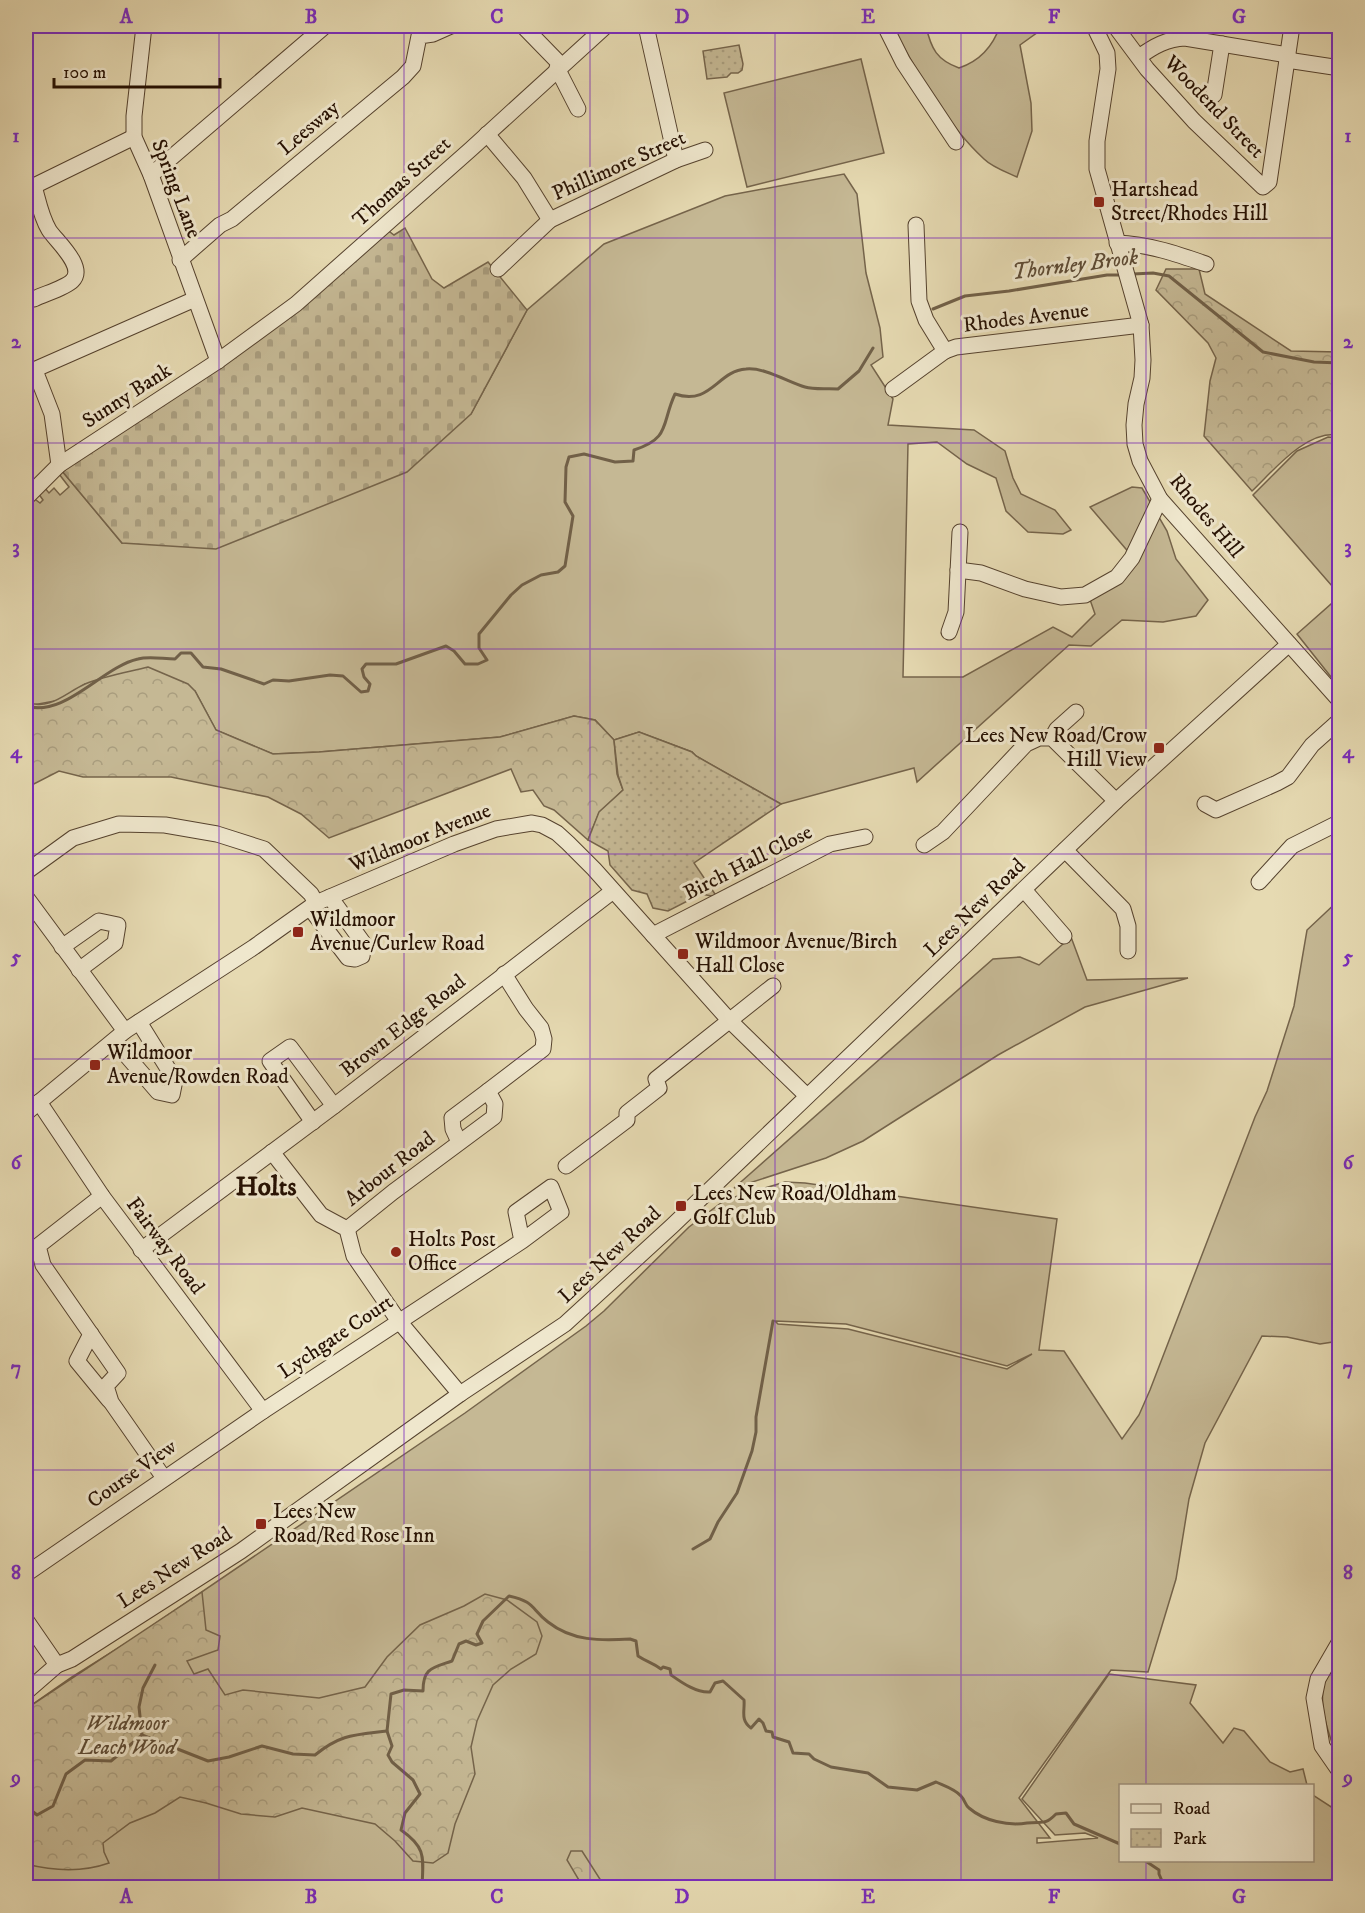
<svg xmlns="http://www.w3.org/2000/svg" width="1365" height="1913" font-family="'IM FELL DW Pica',serif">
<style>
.green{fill:#c5b894;stroke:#75644b;stroke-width:1.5;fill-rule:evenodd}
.forest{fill:url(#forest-crowns);stroke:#75644b;stroke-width:1.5}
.cemetery{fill:url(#cemetery-stones);stroke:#75644b;stroke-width:1.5}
.park{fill:url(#park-dots);stroke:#75644b;stroke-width:1.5}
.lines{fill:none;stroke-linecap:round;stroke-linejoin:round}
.stream{stroke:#716048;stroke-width:3}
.minor-casing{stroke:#55422e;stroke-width:17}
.minor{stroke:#efe7cd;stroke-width:15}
.grid{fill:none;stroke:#7b2cbf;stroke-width:1.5;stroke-opacity:0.55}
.poi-dot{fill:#8f2418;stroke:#efe7cd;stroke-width:2}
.labels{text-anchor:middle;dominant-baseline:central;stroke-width:6;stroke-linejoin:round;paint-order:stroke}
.street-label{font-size:21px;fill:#251002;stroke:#efe7cd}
.poi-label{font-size:21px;fill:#251002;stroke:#efe7cd;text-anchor:start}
.park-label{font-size:21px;font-style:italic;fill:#5d4b35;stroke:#efe7cd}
.water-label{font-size:22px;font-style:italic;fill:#5e4c36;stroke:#efe7cd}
.district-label{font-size:27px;font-weight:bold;fill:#251002;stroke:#efe7cd}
.neatline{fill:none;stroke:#7b2cbf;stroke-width:2}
.grid-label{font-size:20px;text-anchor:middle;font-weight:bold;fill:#7b2cbf}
</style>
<defs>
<pattern id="forest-crowns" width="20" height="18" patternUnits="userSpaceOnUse" patternTransform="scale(1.5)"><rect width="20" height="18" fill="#c5b894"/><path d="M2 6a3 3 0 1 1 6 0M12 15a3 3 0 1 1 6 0" fill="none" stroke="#a99d7e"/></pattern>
<pattern id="cemetery-stones" width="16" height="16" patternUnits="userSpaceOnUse" patternTransform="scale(1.5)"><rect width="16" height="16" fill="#c5b894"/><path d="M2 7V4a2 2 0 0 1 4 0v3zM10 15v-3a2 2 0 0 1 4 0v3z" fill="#a99d7e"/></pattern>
<pattern id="park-dots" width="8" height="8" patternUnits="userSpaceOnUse" patternTransform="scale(1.5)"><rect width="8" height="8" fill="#c5b894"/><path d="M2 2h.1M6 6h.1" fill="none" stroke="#a99d7e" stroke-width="1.8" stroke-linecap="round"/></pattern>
</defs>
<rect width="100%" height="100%" fill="#e6dab2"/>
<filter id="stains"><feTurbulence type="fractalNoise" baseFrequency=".00333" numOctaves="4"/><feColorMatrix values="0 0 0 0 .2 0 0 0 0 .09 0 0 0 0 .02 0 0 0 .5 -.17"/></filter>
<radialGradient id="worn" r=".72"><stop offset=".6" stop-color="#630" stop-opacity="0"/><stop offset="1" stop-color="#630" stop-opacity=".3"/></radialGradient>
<g class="green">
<path d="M892,26H926C931,49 937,60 959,68C980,61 993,46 1000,26H1034L1038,32L1020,45L1031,103L1032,131L1017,177C1006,172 992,167 984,159C946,124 916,70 892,26Z"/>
<polygon points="861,59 884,153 747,187 724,93"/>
<polygon points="844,174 857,194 866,273 880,328 883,357 871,365 893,399 888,425 974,430 1005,451 1013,478 1021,494 1055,510 1071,530 1063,534 1028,532 1006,511 996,478 967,464 937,442 908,444 903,677 963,677 1053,627 1072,637 1095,614 1086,588 1109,576 1131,555 1090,507 1132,487 1142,488 1167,531 1176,559 1208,600 1196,616 1163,622 1122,620 1091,646 1069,645 917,782 914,768 781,804 696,756 692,752 639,732 614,740 595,720 574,716 500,737 319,752 273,754 216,730 195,691 85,684 60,700 33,705 26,702 26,504 32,497 40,503 43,500 38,493 44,487 49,493 54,488 60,495 69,487 59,474 62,471 122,543 471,414 527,310 604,244 725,196"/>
<polygon points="1328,437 1339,438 1339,594 1253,495 1297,451"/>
<polygon points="1339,597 1339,687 1297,634"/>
<path d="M1339,900V1341L1320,1344L1287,1337L1262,1336L1205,1443L1189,1499L1176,1579L1148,1672L1111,1670L1019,1798L1050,1838H1037V1843L1098,1838L1085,1833L1055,1835L1022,1799L1109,1674L1196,1685L1190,1703L1223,1743L1234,1728L1244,1731L1270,1762L1290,1772L1303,1769L1307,1785L1120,1786V1860H1312L1313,1795L1339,1812V1840L1330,1887L26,1888V1709L72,1677L128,1642L465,1413L586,1326L604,1311L689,1227L725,1200L785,1182L805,1183L1057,1219L1039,1350L1064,1351L1122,1439L1139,1415L1150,1390L1255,1117L1267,1091L1294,1006L1307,930ZM775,1321L846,1324L1007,1366L1032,1354L1007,1369L848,1329L778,1324Z"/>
<polygon points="1071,937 1087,980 1188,978 1085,1007 998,1055 863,1141 826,1158 734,1188 993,959 1020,957 1039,965"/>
<path d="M1339,1653V1762C1329,1734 1315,1703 1327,1674C1330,1666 1336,1659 1339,1653Z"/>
</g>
<g class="forest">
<path d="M1166,269H1199L1205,294L1291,351L1339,352V435C1306,430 1274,470 1252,491L1204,436L1210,381L1216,358L1208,343L1156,290Z"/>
<path d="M148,667L188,684L195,691L216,730L273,754L319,752L500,737L574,716L595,720L614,740L617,774L623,790L599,813L588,840L554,810L544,806L533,790L521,792L511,769L329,838L301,814L268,797L171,777H83L59,771L26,788V702C50,711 65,693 85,684C104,676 128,672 148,667Z"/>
<path d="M202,1592L206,1630L220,1636L218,1650L187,1661L194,1674L208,1669L225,1695L243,1690L319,1698L365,1687L387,1657L420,1625L464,1606L485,1594L507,1600L537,1622L542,1636L536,1654L511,1669L493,1685L477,1721L471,1747L475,1774L455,1824L448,1853L433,1863L413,1861L395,1841L375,1824L302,1808L275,1817L241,1814L206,1803L180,1797L155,1813L130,1823L103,1843L104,1852L109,1863C81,1873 54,1871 26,1864V1709Z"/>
<polygon points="571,1851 582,1851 605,1887 583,1887 567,1860"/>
</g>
<polygon class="cemetery" points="405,228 432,279 444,288 488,262 527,310 471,414 407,472 216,549 122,543 62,471 386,229 394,235"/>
<g class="park">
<polygon points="739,45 743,64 742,70 738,73 731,73 727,77 707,79 703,51"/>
<polygon points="639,732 692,752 696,756 781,804 694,863 717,897 701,894 668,911 653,908 647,894 632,890 610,865 608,851 588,840 599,812 623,790 618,775 614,740"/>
</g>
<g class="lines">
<g class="stream">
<polyline points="1133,274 1153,273 1169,276 1263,352 1314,362 1340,363"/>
<polyline points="933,309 965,296 1009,291 1107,275 1123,275"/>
<path d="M26,706C65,718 102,667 138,659C149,656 163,659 175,659L181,653H191L203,667L221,669L264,684L273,680L289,681L330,675L343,676L361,692L368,691L370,684L364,677L362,669L366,664H396L446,646L454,651L465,664H478L487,660L479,648V634L511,595L522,585L541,575L558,572L565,566L573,516L565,502L566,467L569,457L584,454L615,462L633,461L634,450C671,438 661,424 675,394C711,406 717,371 746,369C764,367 788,382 805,387C815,390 828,388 838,389L859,371L873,348"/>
<polyline points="693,1549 710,1539 718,1522 737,1493 752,1451 756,1432 756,1417 773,1321"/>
<polyline points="142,1735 139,1707 143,1688 155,1665"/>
<path d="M26,1806L37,1815L53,1806L66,1774L85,1760L111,1761L142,1735L208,1761L229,1757L262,1746L293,1754L315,1755C341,1734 354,1735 387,1731"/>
<polyline points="1144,1860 1159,1870 1159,1874 1165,1888"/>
<path d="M422,1888C423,1858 427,1848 401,1830L405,1813L420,1794L413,1780L392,1762L388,1755L392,1746L387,1731L391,1694L404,1690L423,1691C423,1668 432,1668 452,1661L459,1644L466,1641L476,1645L482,1643L477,1634L483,1621L509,1596C536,1602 530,1608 548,1622C572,1641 600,1641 630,1639L636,1641L638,1656C647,1662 653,1663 661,1669L663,1667L670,1669L671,1675C681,1682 696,1693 710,1692L715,1683L723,1681L744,1700C745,1711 740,1720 751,1728L759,1719L763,1723L766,1731L772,1732L773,1737L789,1742L793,1753L809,1754L814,1759L831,1767L868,1773L888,1787L917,1790L936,1782C945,1786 955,1789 961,1796C965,1800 965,1805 969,1808C984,1821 1008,1826 1027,1823C1043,1821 1044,1826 1056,1814L1066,1813L1074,1824L1120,1844"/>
</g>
<g class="minor-casing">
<g id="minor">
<polyline points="144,26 134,116 134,137 151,175 218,361"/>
<polyline points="523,26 561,65"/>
<polyline points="646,26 676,160"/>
<polyline points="885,26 903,62 956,142"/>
<polyline points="1094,26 1107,53 1108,69 1097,141 1097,169 1141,325 1143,360 1142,378 1136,404 1134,425 1135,444 1140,461 1160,499 1340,701"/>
<polyline points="1115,26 1147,69 1194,121 1263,187 1269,182 1292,26"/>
<path d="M1139,57C1154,46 1167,39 1185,38L1288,55"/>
<polyline points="1287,60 1340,68"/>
<polyline points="557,68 578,109"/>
<polyline points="1214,95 1222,44"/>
<polyline points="487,134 524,178 550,220"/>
<polyline points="151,175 325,26"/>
<polyline points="26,188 34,186 134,137"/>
<polyline points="916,225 919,301 926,320 945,351"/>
<path d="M1117,243C1148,244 1177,254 1206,264"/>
<polyline points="180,260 220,225 232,219 403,77 413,66 419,36 433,34 451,26"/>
<polyline points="498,269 550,220 676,160 705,150"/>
<path d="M34,299C44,294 65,288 72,281C87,267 55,240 49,230C41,217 38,200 34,186"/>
<polyline points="893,389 945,351 956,347 1141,325"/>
<polyline points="59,465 52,414 36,373 36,369 195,299"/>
<polyline points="26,498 59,465 218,361 296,304 471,149 606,26"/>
<polyline points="958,570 981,573 1025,589 1061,597 1085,595 1117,577 1132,558 1160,499"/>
<polyline points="949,632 956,612 960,532"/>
<polyline points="1052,738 1057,729 1076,712"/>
<polyline points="1205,804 1216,810 1277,783 1288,777 1312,745 1340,720"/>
<polyline points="924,845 943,832 1026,744 1039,738 1052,738 1116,801"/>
<polyline points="1065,850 1123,909 1128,926 1128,951"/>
<polyline points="26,872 73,838 119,824 165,825 217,834 264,849 311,894 316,903"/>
<polyline points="1259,882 1292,846 1340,822"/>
<polyline points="1025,891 1064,936"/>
<polyline points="26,897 125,1031"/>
<polyline points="310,908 348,958 355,959 362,956 364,944 330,897"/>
<polyline points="653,935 830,844 865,837"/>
<polyline points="62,947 99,921 118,925 115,943 79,970"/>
<polyline points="114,1041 158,1092 172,1095 175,1080 139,1022"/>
<polyline points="39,1102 102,1196 263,1411"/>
<polyline points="26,1113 125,1031 254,947 316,903 454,844 496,829 532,823 542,825 557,833 568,843 594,869 729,1020 807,1096"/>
<polyline points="313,1122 270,1061 290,1047 334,1106"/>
<polyline points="459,1142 453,1129 452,1118 488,1091"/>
<polyline points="272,1152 321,1215 347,1229 354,1256 398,1320 460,1394"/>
<polyline points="566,1166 627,1120 627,1113 659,1088 656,1079 773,986"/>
<polyline points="102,1196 38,1246 43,1265 118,1373 106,1386 111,1402 164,1478"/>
<polyline points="347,1229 393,1192 494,1117 495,1104 488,1091 543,1049 544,1039 541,1028 526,1009 504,974"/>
<polyline points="141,1250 334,1106 613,891"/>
<polyline points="91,1334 77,1361 109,1400"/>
<polyline points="26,1574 263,1411 522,1241 561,1212 551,1187 516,1212 522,1241"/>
<polyline points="26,1620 57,1665"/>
<polyline points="1340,1641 1318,1679 1314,1698 1322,1746 1340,1772"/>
<polyline points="26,1692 57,1665 72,1659 241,1551 460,1394 565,1324 672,1226 1116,801 1289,644"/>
</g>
</g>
<use href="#minor" class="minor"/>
</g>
<path class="grid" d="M219,26V1888M404,26V1888M590,26V1888M775,26V1888M961,26V1888M1146,26V1786M26,238H1340M26,443H1340M26,649H1340M26,854H1340M26,1059H1340M26,1264H1340M26,1470H1340M26,1675H1340M1146,1860V1888"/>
<g class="poi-dot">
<rect x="1093" y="196" width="12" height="12" rx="3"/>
<rect x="1153" y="742" width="12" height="12" rx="3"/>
<rect x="292" y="926" width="12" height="12" rx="3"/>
<rect x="677" y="948" width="12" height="12" rx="3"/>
<rect x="89" y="1059" width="12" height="12" rx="3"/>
<rect x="675" y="1200" width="12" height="12" rx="3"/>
<circle cx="396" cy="1252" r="6"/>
<rect x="255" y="1518" width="12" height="12" rx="3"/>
</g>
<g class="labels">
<g class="street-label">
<text transform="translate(1214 107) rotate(46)">Woodend Street</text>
<text transform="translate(309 128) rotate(-40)">Leesway</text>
<text transform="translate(619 166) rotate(-24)">Phillimore Street</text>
<text transform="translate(402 182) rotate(-42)">Thomas Street</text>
<text transform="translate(176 189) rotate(69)">Spring Lane</text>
<text transform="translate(1026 318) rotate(-7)">Rhodes Avenue</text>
<text transform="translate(127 396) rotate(-33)">Sunny Bank</text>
<text transform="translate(1206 516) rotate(50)">Rhodes Hill</text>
<text transform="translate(420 838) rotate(-22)">Wildmoor Avenue</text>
<text transform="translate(748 863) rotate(-27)">Birch Hall Close</text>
<text transform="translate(975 908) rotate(-44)">Lees New Road</text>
<text transform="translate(403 1026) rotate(-38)">Brown Edge Road</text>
<text transform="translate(390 1169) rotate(-38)">Arbour Road</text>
<text transform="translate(165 1246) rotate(53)">Fairway Road</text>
<text transform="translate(610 1255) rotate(-43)">Lees New Road</text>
<text transform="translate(336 1337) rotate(-34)">Lychgate Court</text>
<text transform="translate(132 1474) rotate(-35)">Course View</text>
<text transform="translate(175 1568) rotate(-33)">Lees New Road</text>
</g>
<g class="poi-label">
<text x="1111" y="190">Hartshead<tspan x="1111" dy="24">Street/Rhodes Hill</tspan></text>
<text x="1147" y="736" text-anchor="end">Lees New Road/Crow<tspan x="1147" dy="24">Hill View</tspan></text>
<text x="310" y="920">Wildmoor<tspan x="310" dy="24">Avenue/Curlew Road</tspan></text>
<text x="695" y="942">Wildmoor Avenue/Birch<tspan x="695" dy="24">Hall Close</tspan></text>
<text x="107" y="1053">Wildmoor<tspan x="107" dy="24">Avenue/Rowden Road</tspan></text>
<text x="693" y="1194">Lees New Road/Oldham<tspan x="693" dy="24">Golf Club</tspan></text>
<text x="408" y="1240">Holts Post<tspan x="408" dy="24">Office</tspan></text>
<text x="273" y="1512">Lees New<tspan x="273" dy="24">Road/Red Rose Inn</tspan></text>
</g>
<g class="park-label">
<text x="127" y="1724">Wildmoor<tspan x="127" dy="24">Leach Wood</tspan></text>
</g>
<g class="water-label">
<text transform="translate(1075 265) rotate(-7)">Thornley Brook</text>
</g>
<g class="district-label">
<text x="266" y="1187">Holts</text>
</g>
</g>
<rect width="1365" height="1913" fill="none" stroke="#e6dab2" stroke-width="66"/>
<rect x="1119" y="1784" width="195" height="78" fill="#efe7cd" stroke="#9e917c" stroke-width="1.5"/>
<rect x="1131" y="1804" width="30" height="9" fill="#efe7cd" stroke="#9e917c" stroke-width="1.5"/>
<text x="1173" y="1814" font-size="18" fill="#251002">Road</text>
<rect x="1131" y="1829" width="30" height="18" fill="url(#park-dots)" stroke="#9e917c" stroke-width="1.5"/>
<text x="1173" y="1844" font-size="18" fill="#251002">Park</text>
<path d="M54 78v9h166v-9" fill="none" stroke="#251002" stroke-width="3"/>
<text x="63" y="78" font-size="18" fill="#251002" stroke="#efe7cd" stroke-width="4.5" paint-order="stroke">100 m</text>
<rect x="33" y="33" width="1299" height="1847" class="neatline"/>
<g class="grid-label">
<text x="126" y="23">A</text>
<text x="311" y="23">B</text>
<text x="497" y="23">C</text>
<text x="682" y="23">D</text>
<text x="868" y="23">E</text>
<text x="1054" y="23">F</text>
<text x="1239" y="23">G</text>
<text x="16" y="142">1</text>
<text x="1348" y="142">1</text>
<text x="16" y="348">2</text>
<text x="1348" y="348">2</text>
<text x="16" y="553">3</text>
<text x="1348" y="553">3</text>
<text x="16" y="758">4</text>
<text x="1348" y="758">4</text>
<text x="16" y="963">5</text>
<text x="1348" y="963">5</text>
<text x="16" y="1169">6</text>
<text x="1348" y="1169">6</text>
<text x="16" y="1374">7</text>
<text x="1348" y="1374">7</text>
<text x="16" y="1579">8</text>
<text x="1348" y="1579">8</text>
<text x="16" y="1784">9</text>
<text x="1348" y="1784">9</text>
<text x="126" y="1903">A</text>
<text x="311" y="1903">B</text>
<text x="497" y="1903">C</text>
<text x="682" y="1903">D</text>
<text x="868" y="1903">E</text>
<text x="1054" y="1903">F</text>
<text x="1239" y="1903">G</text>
</g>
<rect width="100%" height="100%" filter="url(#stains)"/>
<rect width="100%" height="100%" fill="url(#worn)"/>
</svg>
